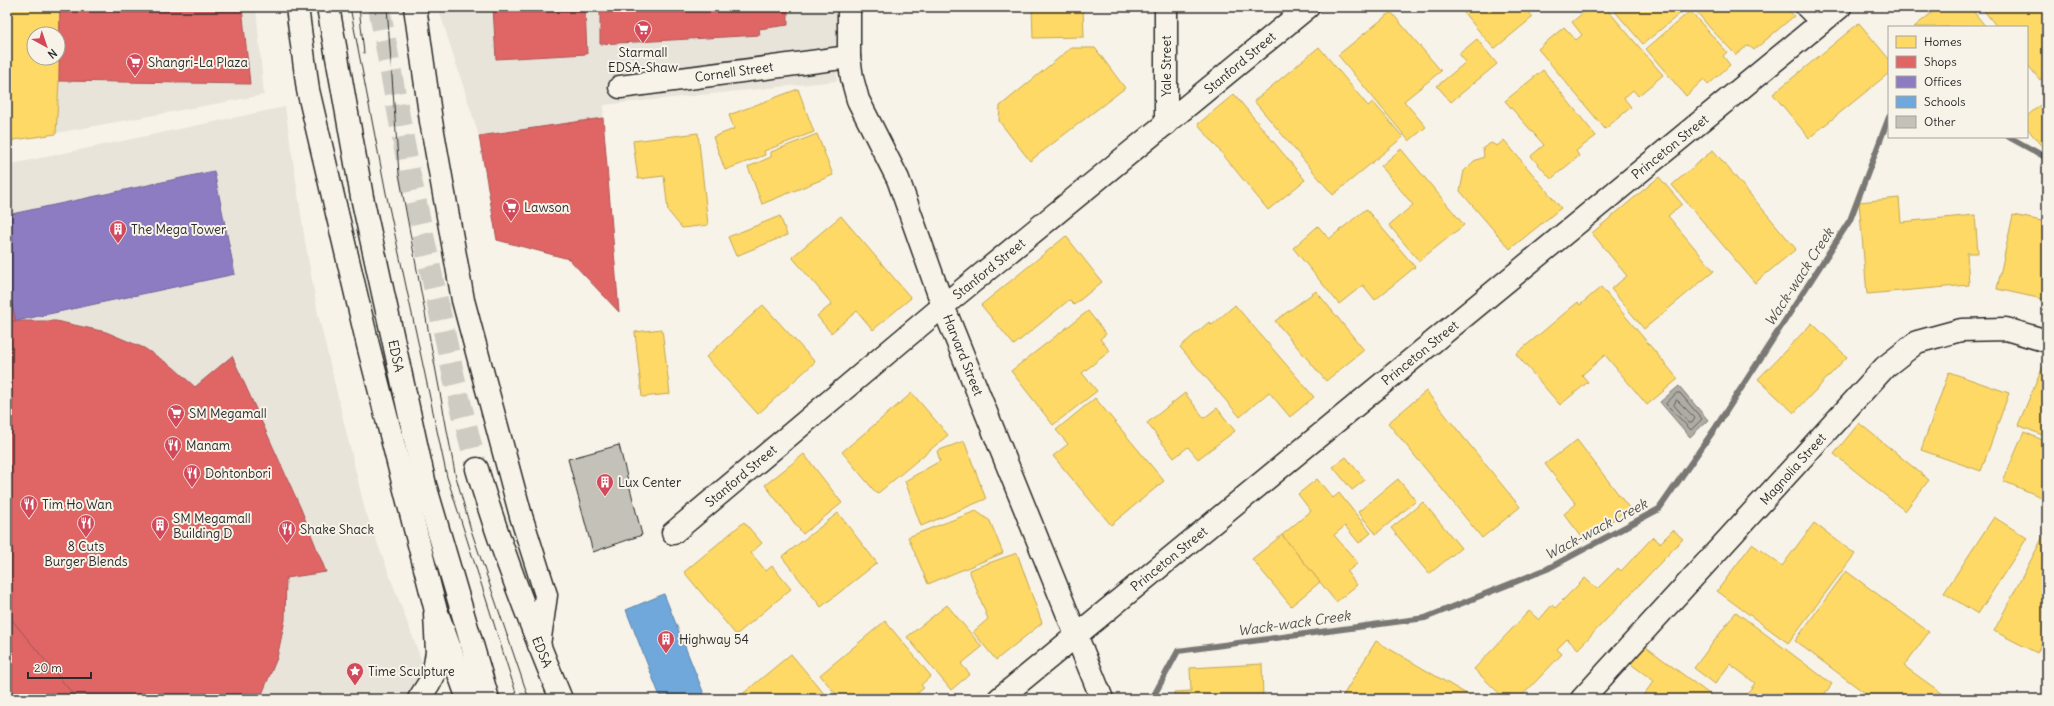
<svg xmlns="http://www.w3.org/2000/svg" width="2054" height="706" font-family="Delius,sans-serif">
<style>
.built{fill:#e8e4da;fill-rule:evenodd}
.water{fill:#afaca4;stroke:#7a7874}
.homes{fill:#ffd966;stroke:#bfa554;fill-rule:evenodd}
.shops{fill:#e06666;stroke:#aa5454}
.offices{fill:#8e7cc3;stroke:#706495}
.schools{fill:#6fa8dc;stroke:#5b82a7}
.lines{fill:none;stroke-linecap:round;stroke-linejoin:round}
.shore{stroke:#605f5b;stroke-width:1}
.stream{stroke:#7a7874;stroke-width:6}
.building{fill:#c4c1b9;stroke:#2b2b2b}
.highway-tunnel{stroke:#cecbc2;stroke-width:22;stroke-dasharray:22 11;stroke-linecap:butt}
.street-casing{stroke:#2b2b2b;stroke-width:25}
.secondary-casing{stroke:#2b2b2b;stroke-width:25}
.highway-casing{stroke:#2b2b2b;stroke-width:25}
.street{stroke:#f7f3e8;stroke-width:22}
.secondary{stroke:#f7f3e8;stroke-width:22}
.highway{stroke:#f7f3e8;stroke-width:22}
.tram{stroke:#2b2b2b;stroke-width:1}
.labels{text-anchor:middle;dominant-baseline:central;stroke-width:4;stroke-linejoin:round;paint-order:stroke}
.poi-label{font-size:13px;fill:#2b2b2b;stroke:#f7f3e8;text-anchor:start}
.street-label{font-size:13px;fill:#2b2b2b;stroke:#f7f3e8}
.water-label{font-size:14px;font-style:italic;fill:#53524f;stroke:#f7f3e8}
</style>
<rect width="100%" height="100%" fill="#f7f3e8"/>
<filter id="ink" filterUnits="userSpaceOnUse"><feTurbulence type="fractalNoise" baseFrequency=".025" numOctaves="2"/><feDisplacementMap in="SourceGraphic" scale="8" xChannelSelector="R" yChannelSelector="G"/><feConvolveMatrix kernelMatrix="1 2 1 2 8 2 1 2 1" color-interpolation-filters="sRGB"/></filter>
<g filter="url(#ink)">
<g class="built">
<path d="M7,7H256L264,95L7,142ZM34,34H58V58H34Z"/>
<polygon points="438,7 838,7 837,81 604,105 603,118 479,136"/>
<polygon points="285,107 305,241 318,314 365,510 436,699 7,699 7,165"/>
</g>
<polygon class="water" points="1679,386 1708,420 1690,437 1660,402"/>
<g class="homes">
<path d="M7,7H60L59,81L56,134L7,141ZM34,34H58V58H34Z"/>
<polygon points="1032,7 1083,7 1084,37 1033,38"/>
<polygon points="1459,7 1525,7 1533,17 1494,49"/>
<polygon points="1590,7 1605,7 1663,75 1638,96 1633,90 1624,98 1631,107 1605,129 1538,49 1564,27 1576,40 1582,35 1572,22"/>
<polygon points="1611,7 1688,7 1643,44"/>
<polygon points="1701,7 1786,7 1794,16 1754,50 1748,45 1736,55 1710,28 1696,11"/>
<polygon points="1939,7 1970,7 1986,27 1914,27"/>
<polygon points="1981,7 2047,7 2047,75 2040,80 2027,64 2027,27 1997,27"/>
<polygon points="1690,11 1727,52 1723,56 1730,65 1708,85 1704,79 1686,96 1646,49"/>
<polygon points="1391,12 1441,71 1404,101 1426,127 1409,141 1338,55"/>
<polygon points="1859,23 1889,59 1889,73 1809,138 1773,94"/>
<polygon points="1477,39 1497,64 1451,102 1437,86 1466,62 1459,54"/>
<polygon points="1319,47 1368,106 1373,102 1403,137 1333,195 1254,101"/>
<polygon points="1071,48 1095,48 1125,88 1030,161 999,121 1000,106"/>
<polygon points="1543,70 1596,136 1576,151 1579,156 1551,179 1531,156 1544,145 1505,101"/>
<polygon points="798,89 814,132 764,151 765,155 725,170 713,137 734,129 729,115"/>
<polygon points="1234,94 1305,180 1268,210 1198,124"/>
<polygon points="2046,100 2047,101 2047,153 2027,128 2027,116"/>
<polygon points="698,133 708,225 682,228 668,211 664,176 638,179 633,141"/>
<polygon points="817,134 833,175 762,204 748,167 771,157 771,152"/>
<polygon points="1504,140 1561,208 1510,249 1460,191 1464,171 1474,161 1484,157 1483,148 1491,143 1497,146"/>
<polygon points="1401,149 1464,225 1419,261 1389,225 1413,205 1381,166"/>
<polygon points="1713,150 1796,249 1755,283 1672,185"/>
<polygon points="1659,177 1682,204 1668,216 1714,271 1644,329 1611,289 1627,276 1592,233"/>
<polygon points="1899,198 1901,222 1975,215 1978,253 1967,253 1969,285 1867,294 1859,202"/>
<polygon points="1366,209 1415,267 1375,300 1363,285 1339,304 1293,248 1318,226 1329,239"/>
<polygon points="2013,215 2047,222 2047,300 1997,289"/>
<polygon points="780,216 787,235 736,256 728,237"/>
<polygon points="841,216 911,298 873,330 857,311 831,333 817,316 832,304 792,257"/>
<polygon points="1066,236 1102,282 1074,305 1069,300 1014,345 981,305"/>
<polygon points="1601,287 1678,379 1647,405 1605,355 1582,375 1588,382 1560,405 1516,354 1578,302 1580,305"/>
<polygon points="1316,291 1364,350 1326,381 1275,321"/>
<polygon points="763,305 815,362 758,414 706,357"/>
<polygon points="1235,305 1314,397 1290,417 1269,392 1240,417 1180,347 1209,322 1212,325"/>
<polygon points="1088,311 1106,334 1100,339 1110,351 1082,373 1097,391 1053,425 1011,371"/>
<polygon points="1812,323 1847,357 1794,413 1758,379"/>
<polygon points="662,329 670,394 642,397 635,332"/>
<polygon points="2047,357 2047,437 2018,425"/>
<polygon points="1949,372 2009,393 1981,471 1921,450"/>
<polygon points="1426,391 1520,507 1482,538 1388,423"/>
<polygon points="912,393 948,435 877,494 842,452"/>
<polygon points="1185,393 1204,418 1217,408 1235,431 1198,459 1188,447 1174,458 1147,423"/>
<polygon points="1095,398 1164,481 1111,525 1053,456 1068,444 1056,430"/>
<polygon points="1859,423 1929,480 1905,511 1834,454"/>
<polygon points="2024,432 2047,442 2046,499 2003,481"/>
<polygon points="1577,440 1629,508 1585,541 1564,514 1576,504 1545,464"/>
<polygon points="964,441 986,499 921,526 905,481 940,461 937,451"/>
<polygon points="804,454 842,503 803,534 765,485"/>
<polygon points="1346,457 1365,480 1352,490 1333,467"/>
<polygon points="1317,479 1333,498 1339,493 1371,533 1359,543 1345,526 1334,535 1358,563 1347,572 1357,585 1336,602 1282,535 1311,511 1298,494"/>
<polygon points="1398,479 1416,501 1376,534 1358,512"/>
<polygon points="1423,502 1461,548 1429,574 1391,528"/>
<polygon points="976,511 990,521 1003,553 928,584 908,537"/>
<polygon points="838,513 877,563 821,607 782,557"/>
<polygon points="1994,517 2027,538 1978,614 1944,593"/>
<polygon points="744,522 762,543 751,553 766,571 772,566 791,589 736,635 684,572"/>
<polygon points="1814,523 1855,554 1788,643 1717,591 1752,544 1782,566"/>
<polygon points="1673,530 1683,539 1578,649 1567,639 1557,649 1562,654 1519,699 1505,699 1474,669 1529,611 1539,620 1552,605 1555,608 1585,578 1597,589 1618,568 1621,571 1653,537 1660,543"/>
<polygon points="2046,531 2047,634 2037,653 1994,631"/>
<polygon points="1282,535 1320,582 1291,606 1252,559"/>
<polygon points="1017,553 1042,623 996,660 973,632 988,619 969,570"/>
<polygon points="1846,571 1929,632 1904,666 1950,699 1873,699 1795,641"/>
<polygon points="947,605 982,647 961,664 970,674 951,690 907,637"/>
<polygon points="1736,612 1832,684 1821,699 1743,699 1755,683 1730,664 1715,684 1694,668"/>
<polygon points="885,621 931,676 921,685 924,688 910,699 840,699 820,675"/>
<polygon points="1376,641 1475,699 1341,699"/>
<polygon points="1642,644 1716,699 1640,699 1654,681 1628,662"/>
<polygon points="791,654 826,696 823,699 742,699 740,696"/>
<polygon points="1262,664 1263,699 1175,699 1174,692 1191,691 1190,668"/>
</g>
<g class="shops">
<polygon points="60,7 242,7 250,84 59,81"/>
<polygon points="493,7 585,7 587,54 496,59"/>
<polygon points="600,7 788,7 788,25 759,29 760,35 600,44"/>
<polygon points="603,118 619,312 569,259 497,240 479,136"/>
<polygon points="7,284 16,321 7,321"/>
<polygon points="7,321 56,321 106,332 144,348 173,367 195,387 232,356 301,509 326,572 286,578 285,620 277,658 260,699 77,699 7,614"/>
<polygon points="7,614 77,699 7,699"/>
</g>
<polygon class="offices" points="214,171 235,274 16,321 7,284 7,215"/>
<polygon class="schools" points="664,594 706,699 661,699 626,610"/>
<g class="lines">
<g class="shore">
<polygon points="1677,393 1680,393 1702,419 1691,430 1666,404"/>
<polygon points="1677,400 1695,418 1692,423 1689,423 1674,405"/>
</g>
<g class="stream">
<polyline points="2009,137 2047,158"/>
<polyline points="1152,699 1178,651 1425,618 1547,569 1659,509 1716,427 1850,220 1889,117"/>
</g>
</g>
<polygon class="building" points="619,445 642,535 593,552 568,459"/>
<g class="lines">
<polyline class="highway-tunnel" points="379,7 409,171 455,382 477,469"/>
<g class="street-casing">
<g id="street">
<polyline points="849,7 849,57 852,78 858,100 898,179 943,306 1102,699"/>
<polyline points="1166,7 1166,124"/>
<polyline points="1807,7 1822,22"/>
<polyline points="620,87 849,57"/>
<polyline points="673,533 943,306 1308,7"/>
<polyline points="999,699 1840,7"/>
<polyline points="1582,699 1885,367 1917,342 1961,330 2006,329 2047,341"/>
</g>
</g>
<g class="secondary-casing">
<polyline id="secondary" points="419,699 433,677 437,652 435,614"/>
</g>
<g class="highway-casing">
<g id="highway">
<polyline points="297,7 308,90 368,345 435,607 468,699"/>
<polyline points="328,7 362,197 425,485 488,699"/>
<polyline points="415,7 431,121 463,300 521,516 546,595 539,645"/>
<path d="M477,469C500,547 530,623 561,699"/>
</g>
</g>
<use href="#street" class="street"/>
<use href="#secondary" class="secondary"/>
<use href="#highway" class="highway"/>
<g class="tram">
<polyline points="350,7 386,193 447,477 518,699"/>
<polyline points="359,7 364,53"/>
<polyline points="387,7 399,174 455,473 471,530 529,699"/>
</g>
</g>
</g>
<defs>
<g id="supermarket-pin" transform="scale(0.9)"><path d="M0 17L-7.5 6A9.5 9.5 0 1 1 7.5 6Z" fill="#d1495b" stroke="#f7f3e8"/><path d="M-6-5.5h2.5l.6 2H6L4.5 2H-2.5L-4.4-4H-6ZM-1.5 3.2a1.3 1.3 0 1 0 .1 0ZM3 3.2a1.3 1.3 0 1 0 .1 0Z" fill="#fff"/></g>
<g id="building-pin" transform="scale(0.9)"><path d="M0 17L-7.5 6A9.5 9.5 0 1 1 7.5 6Z" fill="#d1495b" stroke="#f7f3e8"/><path d="M-4-6H4V6H1V3H-1V6H-4ZM-2.5-4.3h1.7v1.8h-1.7ZM.8-4.3h1.7v1.8H.8ZM-2.5-1h1.7V.8h-1.7ZM.8-1h1.7V.8H.8Z" fill="#fff"/></g>
<g id="restaurant-pin" transform="scale(0.9)"><path d="M0 17L-7.5 6A9.5 9.5 0 1 1 7.5 6Z" fill="#d1495b" stroke="#f7f3e8"/><path d="M-5-6h1v4h1v-4h1v4h1v-4h1v5L-1.5 .5V6h-2V.5L-5-1ZM5-6V6H3V1.5H1.5Q1.5-4 5-6Z" fill="#fff"/></g>
<g id="sight-pin" transform="scale(0.9)"><path d="M0 17L-7.5 6A9.5 9.5 0 1 1 7.5 6Z" fill="#d1495b" stroke="#f7f3e8"/><path d="M0-6L1.8-2.2L6-1.7L2.9 1.2L3.7 5.4L0 3.3L-3.7 5.4L-2.9 1.2L-6-1.7L-1.8-2.2Z" fill="#fff"/></g>
</defs>
<g fill-rule="evenodd">
<use href="#supermarket-pin" x="643" y="29"/>
<use href="#supermarket-pin" x="135" y="62"/>
<use href="#supermarket-pin" x="511" y="207"/>
<use href="#building-pin" x="118" y="229"/>
<use href="#supermarket-pin" x="176" y="413"/>
<use href="#restaurant-pin" x="173" y="445"/>
<use href="#restaurant-pin" x="192" y="473"/>
<use href="#building-pin" x="605" y="482"/>
<use href="#restaurant-pin" x="29" y="504"/>
<use href="#restaurant-pin" x="86" y="523"/>
<use href="#building-pin" x="160" y="525"/>
<use href="#restaurant-pin" x="287" y="529"/>
<use href="#building-pin" x="666" y="639"/>
<use href="#sight-pin" x="355" y="671"/>
</g>
<g class="labels">
<g class="poi-label">
<text x="643" y="52" text-anchor="middle">Starmall<tspan x="643" dy="15">EDSA-Shaw</tspan></text>
<text x="148" y="62">Shangri-La Plaza</text>
<text x="524" y="207">Lawson</text>
<text x="131" y="229">The Mega Tower</text>
<text x="189" y="413">SM Megamall</text>
<text x="186" y="445">Manam</text>
<text x="205" y="473">Dohtonbori</text>
<text x="618" y="482">Lux Center</text>
<text x="42" y="504">Tim Ho Wan</text>
<text x="173" y="518">SM Megamall<tspan x="173" dy="15">Building D</tspan></text>
<text x="300" y="529">Shake Shack</text>
<text x="86" y="546" text-anchor="middle">8 Cuts<tspan x="86" dy="15">Burger Blends</tspan></text>
<text x="679" y="639">Highway 54</text>
<text x="368" y="671">Time Sculpture</text>
</g>
<g class="street-label">
<text transform="translate(1240 63) rotate(-40)">Stanford Street</text>
<text transform="translate(1166 66) rotate(-90)">Yale Street</text>
<text transform="translate(734 72) rotate(-8)">Cornell Street</text>
<text transform="translate(1670 147) rotate(-39)">Princeton Street</text>
<text transform="translate(989 269) rotate(-39)">Stanford Street</text>
<text transform="translate(1420 353) rotate(-39)">Princeton Street</text>
<text transform="translate(963 355) rotate(68)">Harvard Street</text>
<text transform="translate(396 356) rotate(78)">EDSA</text>
<text transform="translate(1793 469) rotate(-48)">Magnolia Street</text>
<text transform="translate(741 476) rotate(-40)">Stanford Street</text>
<text transform="translate(1169 559) rotate(-39)">Princeton Street</text>
<text transform="translate(542 652) rotate(68)">EDSA</text>
</g>
<g class="water-label">
<text transform="translate(1799 277) rotate(-57)">Wack-wack Creek</text>
<text transform="translate(1596 529) rotate(-28)">Wack-wack Creek</text>
<text transform="translate(1294 623) rotate(-8)">Wack-wack Creek</text>
</g>
</g>
<rect width="2054" height="706" fill="none" stroke="#f7f3e8" stroke-width="24"/>
<rect x="12" y="12" width="2030" height="682" fill="none" stroke="#2b2b2b" stroke-width="1.5" filter="url(#ink)"/>
<rect x="1888" y="26" width="140" height="112" fill="#f7f3e8" stroke="#a5a39c"/>
<rect x="1896" y="36" width="20" height="12" fill="#ffd966" stroke="#a5a39c"/>
<text x="1924" y="46" font-size="12" fill="#2b2b2b">Homes</text>
<rect x="1896" y="56" width="20" height="12" fill="#e06666" stroke="#a5a39c"/>
<text x="1924" y="66" font-size="12" fill="#2b2b2b">Shops</text>
<rect x="1896" y="76" width="20" height="12" fill="#8e7cc3" stroke="#a5a39c"/>
<text x="1924" y="86" font-size="12" fill="#2b2b2b">Offices</text>
<rect x="1896" y="96" width="20" height="12" fill="#6fa8dc" stroke="#a5a39c"/>
<text x="1924" y="106" font-size="12" fill="#2b2b2b">Schools</text>
<rect x="1896" y="116" width="20" height="12" fill="#c4c1b9" stroke="#a5a39c"/>
<text x="1924" y="126" font-size="12" fill="#2b2b2b">Other</text>
<g transform="translate(46 46) rotate(140)"><circle r="19" fill="#f7f3e8" stroke="#a5a39c"/>
<path d="M0-3L7 15L0 10L-7 15Z" fill="#d1495b"/>
<text y="-6" font-size="11" font-weight="bold" text-anchor="middle" fill="#2b2b2b">N</text>
</g>
<path d="M28 672v6h63v-6" fill="none" stroke="#2b2b2b" stroke-width="2"/>
<text x="34" y="672" font-size="12" fill="#2b2b2b" stroke="#f7f3e8" stroke-width="3" paint-order="stroke">20 m</text>
</svg>
